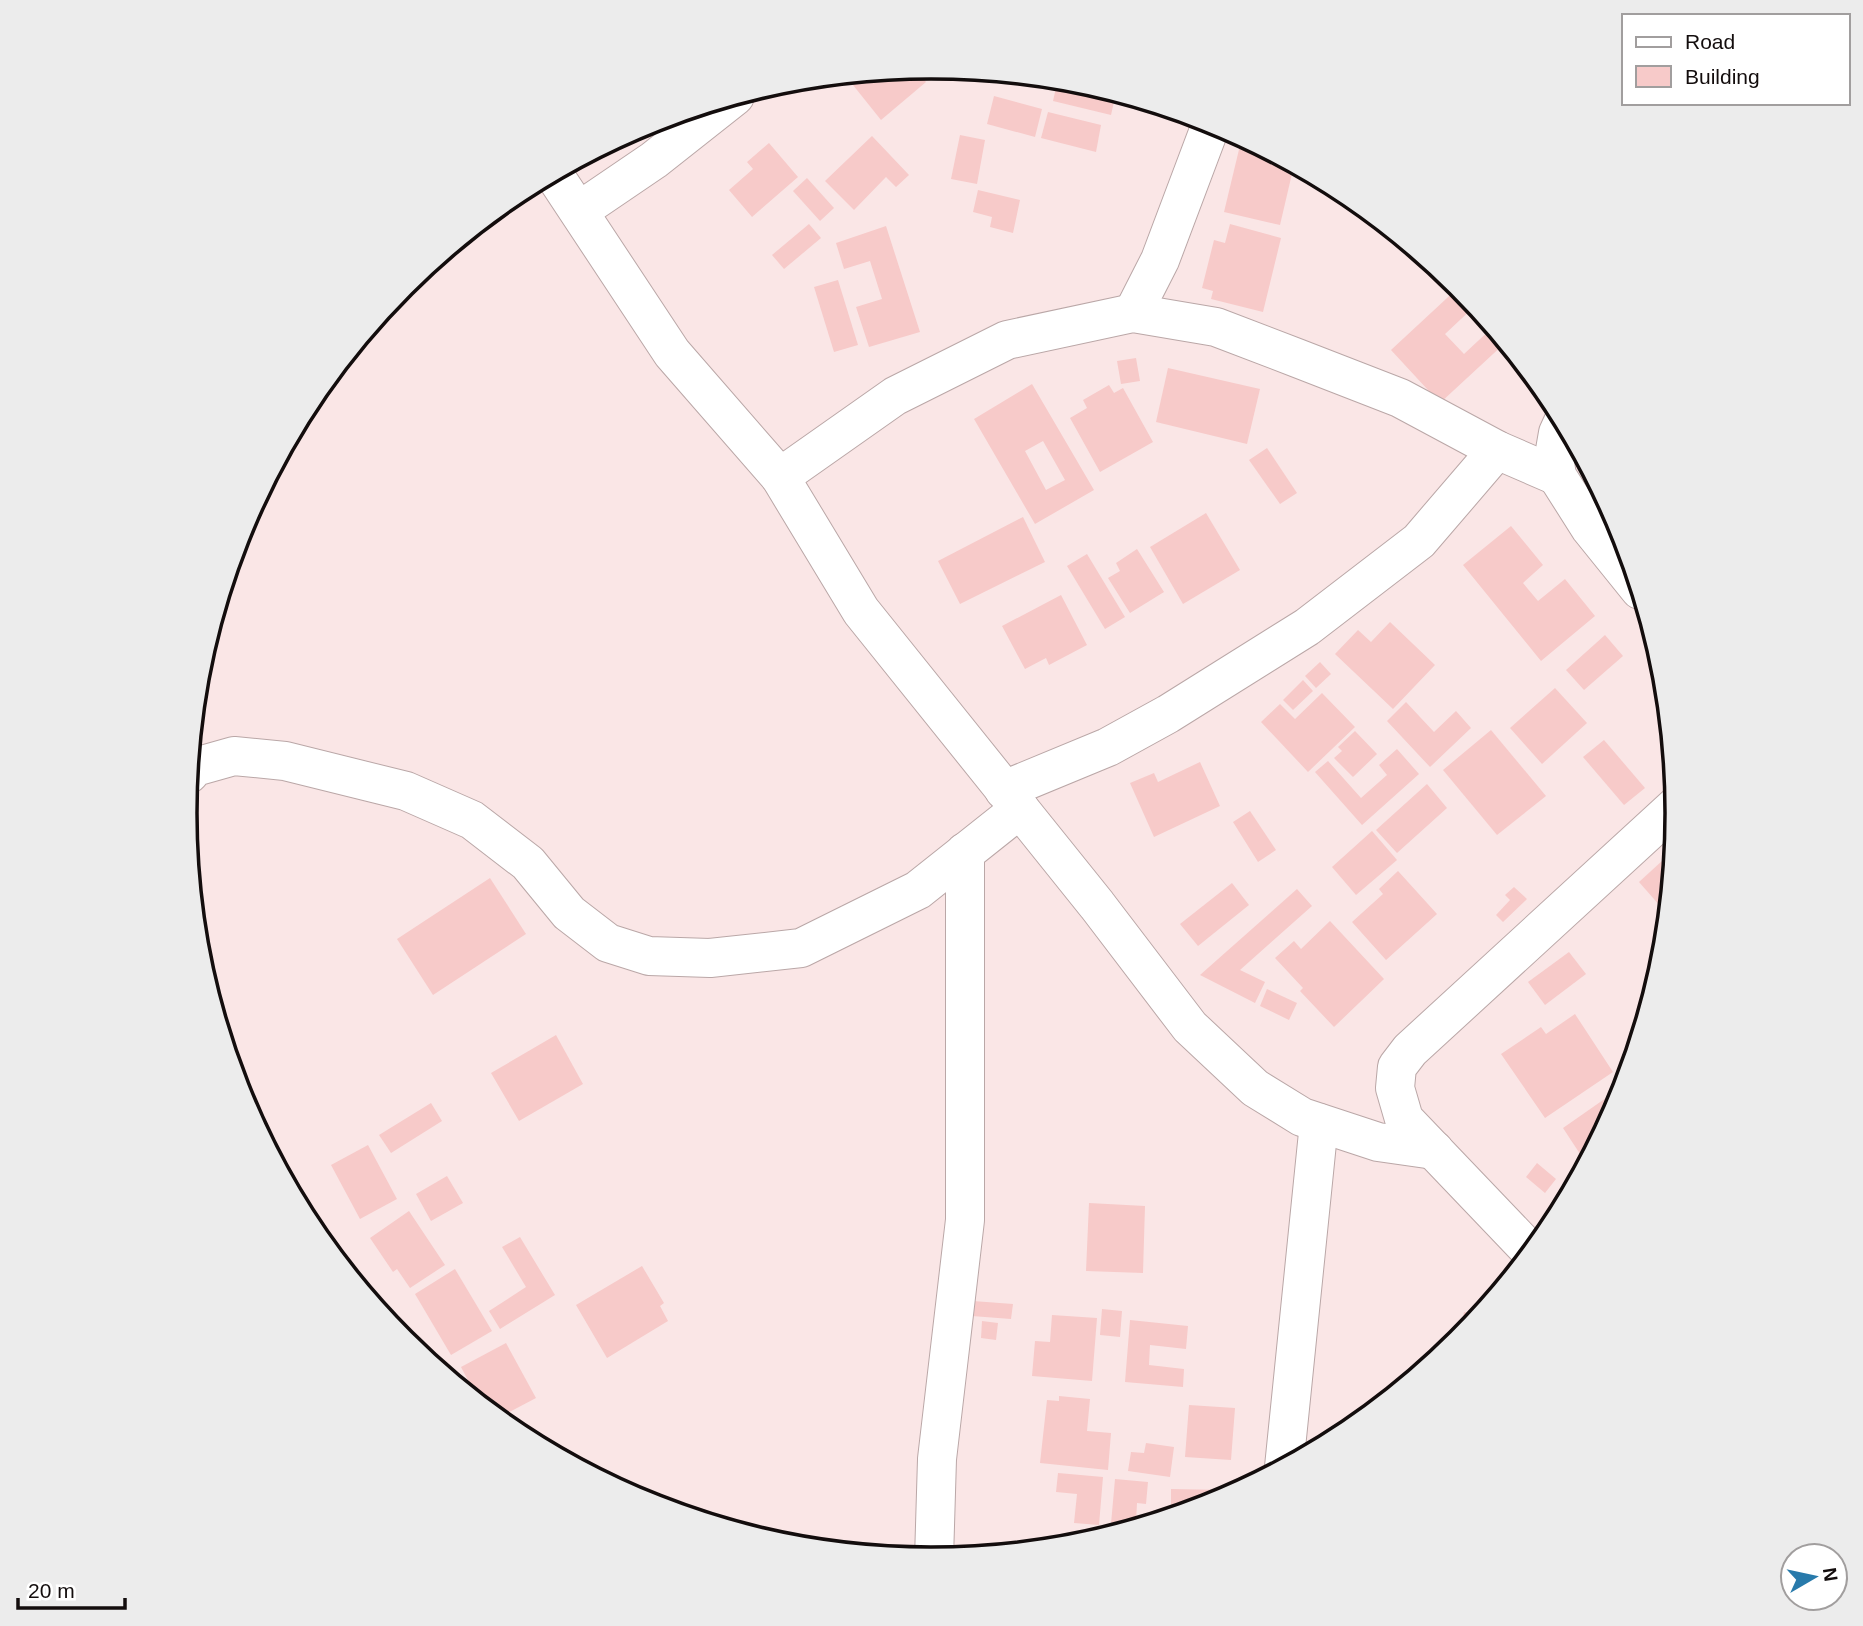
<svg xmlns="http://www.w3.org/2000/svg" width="1863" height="1626" font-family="Arial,sans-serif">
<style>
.building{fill:#f7cac9;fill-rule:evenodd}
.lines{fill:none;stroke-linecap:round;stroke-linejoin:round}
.minor-casing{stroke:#baa7a7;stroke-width:40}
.minor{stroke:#fff;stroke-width:38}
.rim{fill:none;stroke:#130d0d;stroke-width:3.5}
</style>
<rect width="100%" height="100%" fill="#fae6e6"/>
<g class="building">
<polygon points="915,68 926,82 881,120 845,75"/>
<polygon points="1058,79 1078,81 1116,93 1111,115 1053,101"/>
<polygon points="994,96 1042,109 1035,137 987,124"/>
<polygon points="1048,112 1101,125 1096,152 1041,138"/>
<polygon points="960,135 985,140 977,184 951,179"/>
<polygon points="872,136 909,175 896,187 886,177 854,210 825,181"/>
<polygon points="1242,137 1294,165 1280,225 1224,212"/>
<polygon points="769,143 798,177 752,217 729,190 753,169 747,162"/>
<polygon points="807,178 834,208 820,221 793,191"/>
<polygon points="978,190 1020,200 1013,233 990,227 992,217 973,212"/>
<polygon points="809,224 821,238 784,269 772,255"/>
<polygon points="1230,224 1281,238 1263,312 1211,299 1213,291 1202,288 1214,240 1225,243"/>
<polygon points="886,226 920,332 869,347 856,307 882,299 870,261 844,269 836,243"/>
<polygon points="838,280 858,345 834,352 814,287"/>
<polygon points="1460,286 1476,305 1445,334 1464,354 1493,327 1506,342 1440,403 1391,350"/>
<polygon points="1136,358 1140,381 1121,384 1117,361"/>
<polygon points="1168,368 1260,389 1247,444 1156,422"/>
<path d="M1032,384L1094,490L1035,524L974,419ZM1043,441L1065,480L1046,490L1025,451Z"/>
<polygon points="1109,385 1114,393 1123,388 1153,442 1100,472 1070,418 1087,408 1083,400"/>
<polygon points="1267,448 1297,493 1280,504 1249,460"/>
<polygon points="1206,513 1240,570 1183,604 1150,547"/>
<polygon points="1023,517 1045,562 960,604 938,561"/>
<polygon points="1511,526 1543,565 1523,583 1538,601 1565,579 1595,616 1541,661 1463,565"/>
<polygon points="1137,549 1164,592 1130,613 1108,578 1120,571 1116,563"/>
<polygon points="1087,554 1125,617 1105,629 1067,566"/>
<polygon points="1061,595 1087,645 1049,665 1046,658 1025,669 1002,626"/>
<polygon points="1390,622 1435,665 1393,709 1335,654 1358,630 1371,642"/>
<polygon points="1605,635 1623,656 1584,690 1566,670"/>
<polygon points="1320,662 1331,674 1316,688 1305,676"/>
<polygon points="1303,680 1313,691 1293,710 1283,700"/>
<polygon points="1555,688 1587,723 1542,764 1510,728"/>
<polygon points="1322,693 1355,727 1308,772 1261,722 1280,704 1295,719"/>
<polygon points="1406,702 1434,732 1456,711 1471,728 1430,767 1387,721"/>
<polygon points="1491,730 1546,796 1497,835 1443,770"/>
<polygon points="1355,731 1377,754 1353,777 1334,758 1342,751 1338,747"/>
<polygon points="1604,740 1645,788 1624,805 1583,757"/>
<polygon points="1397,749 1419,774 1362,825 1315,772 1328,761 1361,798 1387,775 1379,765"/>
<polygon points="1200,762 1220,806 1154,837 1130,783 1154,773 1158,782"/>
<polygon points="1427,784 1447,808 1397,853 1376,830"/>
<polygon points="1250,811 1276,850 1258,862 1233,822"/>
<polygon points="1372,831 1397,860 1356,895 1332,867"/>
<polygon points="1662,861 1672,873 1668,915 1639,882"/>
<polygon points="1398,871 1437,914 1386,960 1352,922 1383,894 1379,889"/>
<polygon points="490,878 526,934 433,995 397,939"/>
<polygon points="1232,883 1249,905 1198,946 1180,924"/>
<polygon points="1514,887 1527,899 1503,922 1496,915 1510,900 1505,895"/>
<polygon points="1297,889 1312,906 1240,970 1265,982 1255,1003 1200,975"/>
<polygon points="1330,921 1384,979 1334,1027 1300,991 1303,988 1275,958 1294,941 1301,949"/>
<polygon points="1569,952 1586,974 1545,1005 1528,982"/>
<polygon points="1267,989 1297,1003 1289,1020 1260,1006"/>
<polygon points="1575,1014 1613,1072 1545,1118 1501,1054 1541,1027 1546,1034"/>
<polygon points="556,1035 583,1084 519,1121 491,1073"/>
<polygon points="1626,1084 1621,1099 1610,1119 1606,1123 1607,1125 1591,1155 1584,1160 1563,1128"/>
<polygon points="431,1103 442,1121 391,1153 379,1135"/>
<polygon points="368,1145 397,1199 360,1219 331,1165"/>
<polygon points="1537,1163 1556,1179 1545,1193 1526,1177"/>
<polygon points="447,1176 463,1203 431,1221 416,1194"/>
<polygon points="1089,1203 1145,1206 1143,1273 1086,1271"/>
<polygon points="409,1211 445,1265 410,1288 397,1269 393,1272 370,1238"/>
<polygon points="520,1237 555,1295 500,1329 489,1311 526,1287 502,1247"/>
<polygon points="642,1266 664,1303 660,1306 668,1321 607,1358 576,1305"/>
<polygon points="455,1269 492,1331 451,1355 415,1294"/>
<polygon points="973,1301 1013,1304 1011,1319 972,1316"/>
<polygon points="1102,1309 1122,1311 1120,1337 1100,1335"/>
<polygon points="1464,1312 1481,1315 1459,1341"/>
<polygon points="1052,1315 1097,1318 1092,1381 1032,1376 1035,1341 1050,1342"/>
<polygon points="1130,1320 1188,1326 1186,1349 1150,1345 1149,1365 1184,1369 1183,1387 1125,1382"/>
<polygon points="982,1321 998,1323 996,1340 981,1338"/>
<polygon points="506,1343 536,1398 498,1418 481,1405 461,1367"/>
<polygon points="1059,1396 1090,1399 1087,1431 1111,1433 1108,1470 1040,1463 1047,1400 1059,1401"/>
<polygon points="1189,1405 1235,1408 1231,1460 1185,1457"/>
<polygon points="1146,1443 1174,1447 1170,1477 1128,1471 1131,1452 1144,1453"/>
<polygon points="1058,1473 1103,1477 1099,1525 1074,1523 1077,1494 1056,1492"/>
<polygon points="1115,1479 1148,1482 1146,1504 1137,1503 1136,1522 1148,1524 1110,1535"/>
<polygon points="1171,1489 1228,1490 1228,1497 1217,1503 1171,1517"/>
</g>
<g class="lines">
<g class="minor-casing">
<g id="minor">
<polyline points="553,173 672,353 780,477 861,611 1097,905 1190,1027 1255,1088 1302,1117 1378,1142 1434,1150"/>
<polyline points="579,211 654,160 735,96"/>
<polyline points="1133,313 1160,260 1212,122"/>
<polyline points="1564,420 1558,433 1554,456 1557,476 1590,528 1640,590"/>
<polyline points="780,477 895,396 1007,340 1133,313 1216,327 1297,358 1400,398 1497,450 1557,476"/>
<polyline points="189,774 195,767 234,756 285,761 406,791 472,820 528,863 569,913 608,943 649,956 710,958 801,948 918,890 1020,809"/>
<polyline points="1004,790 1108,747 1168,714 1307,627 1419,541 1497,450"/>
<polyline points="1532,1253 1404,1119 1395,1088 1397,1067 1410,1050 1677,805"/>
<polyline points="1284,1467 1319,1123"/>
<polyline points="934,1559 937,1459 965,1220 965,852"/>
</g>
</g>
<use href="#minor" class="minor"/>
</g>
<path d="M0 0H1863V1626H0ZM197 813a734 734 0 1 1 1468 0a734 734 0 1 1-1468 0Z" fill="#ececec" fill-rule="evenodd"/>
<path class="rim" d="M197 813a734 734 0 1 1 1468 0a734 734 0 1 1-1468 0Z"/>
<rect x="1622" y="14" width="228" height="91" fill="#ffffff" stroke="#a19e9e" stroke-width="2"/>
<rect x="1636" y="37" width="35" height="10" fill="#ffffff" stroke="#a19e9e" stroke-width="2"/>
<text x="1685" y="49" font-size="21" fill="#130d0d">Road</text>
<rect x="1636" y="66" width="35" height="21" fill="#f7cac9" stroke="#a19e9e" stroke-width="2"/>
<text x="1685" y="84" font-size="21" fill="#130d0d">Building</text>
<g transform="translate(1814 1577) rotate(81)"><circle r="33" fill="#ffffff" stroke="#a19e9e" stroke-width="2"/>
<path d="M0-5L12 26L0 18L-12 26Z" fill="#287aab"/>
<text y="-10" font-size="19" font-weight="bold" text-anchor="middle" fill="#130d0d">N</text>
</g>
<path d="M18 1598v10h107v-10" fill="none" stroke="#130d0d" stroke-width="3.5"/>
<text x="28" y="1598" font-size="21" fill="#130d0d" stroke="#ffffff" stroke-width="5" paint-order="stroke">20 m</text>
</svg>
